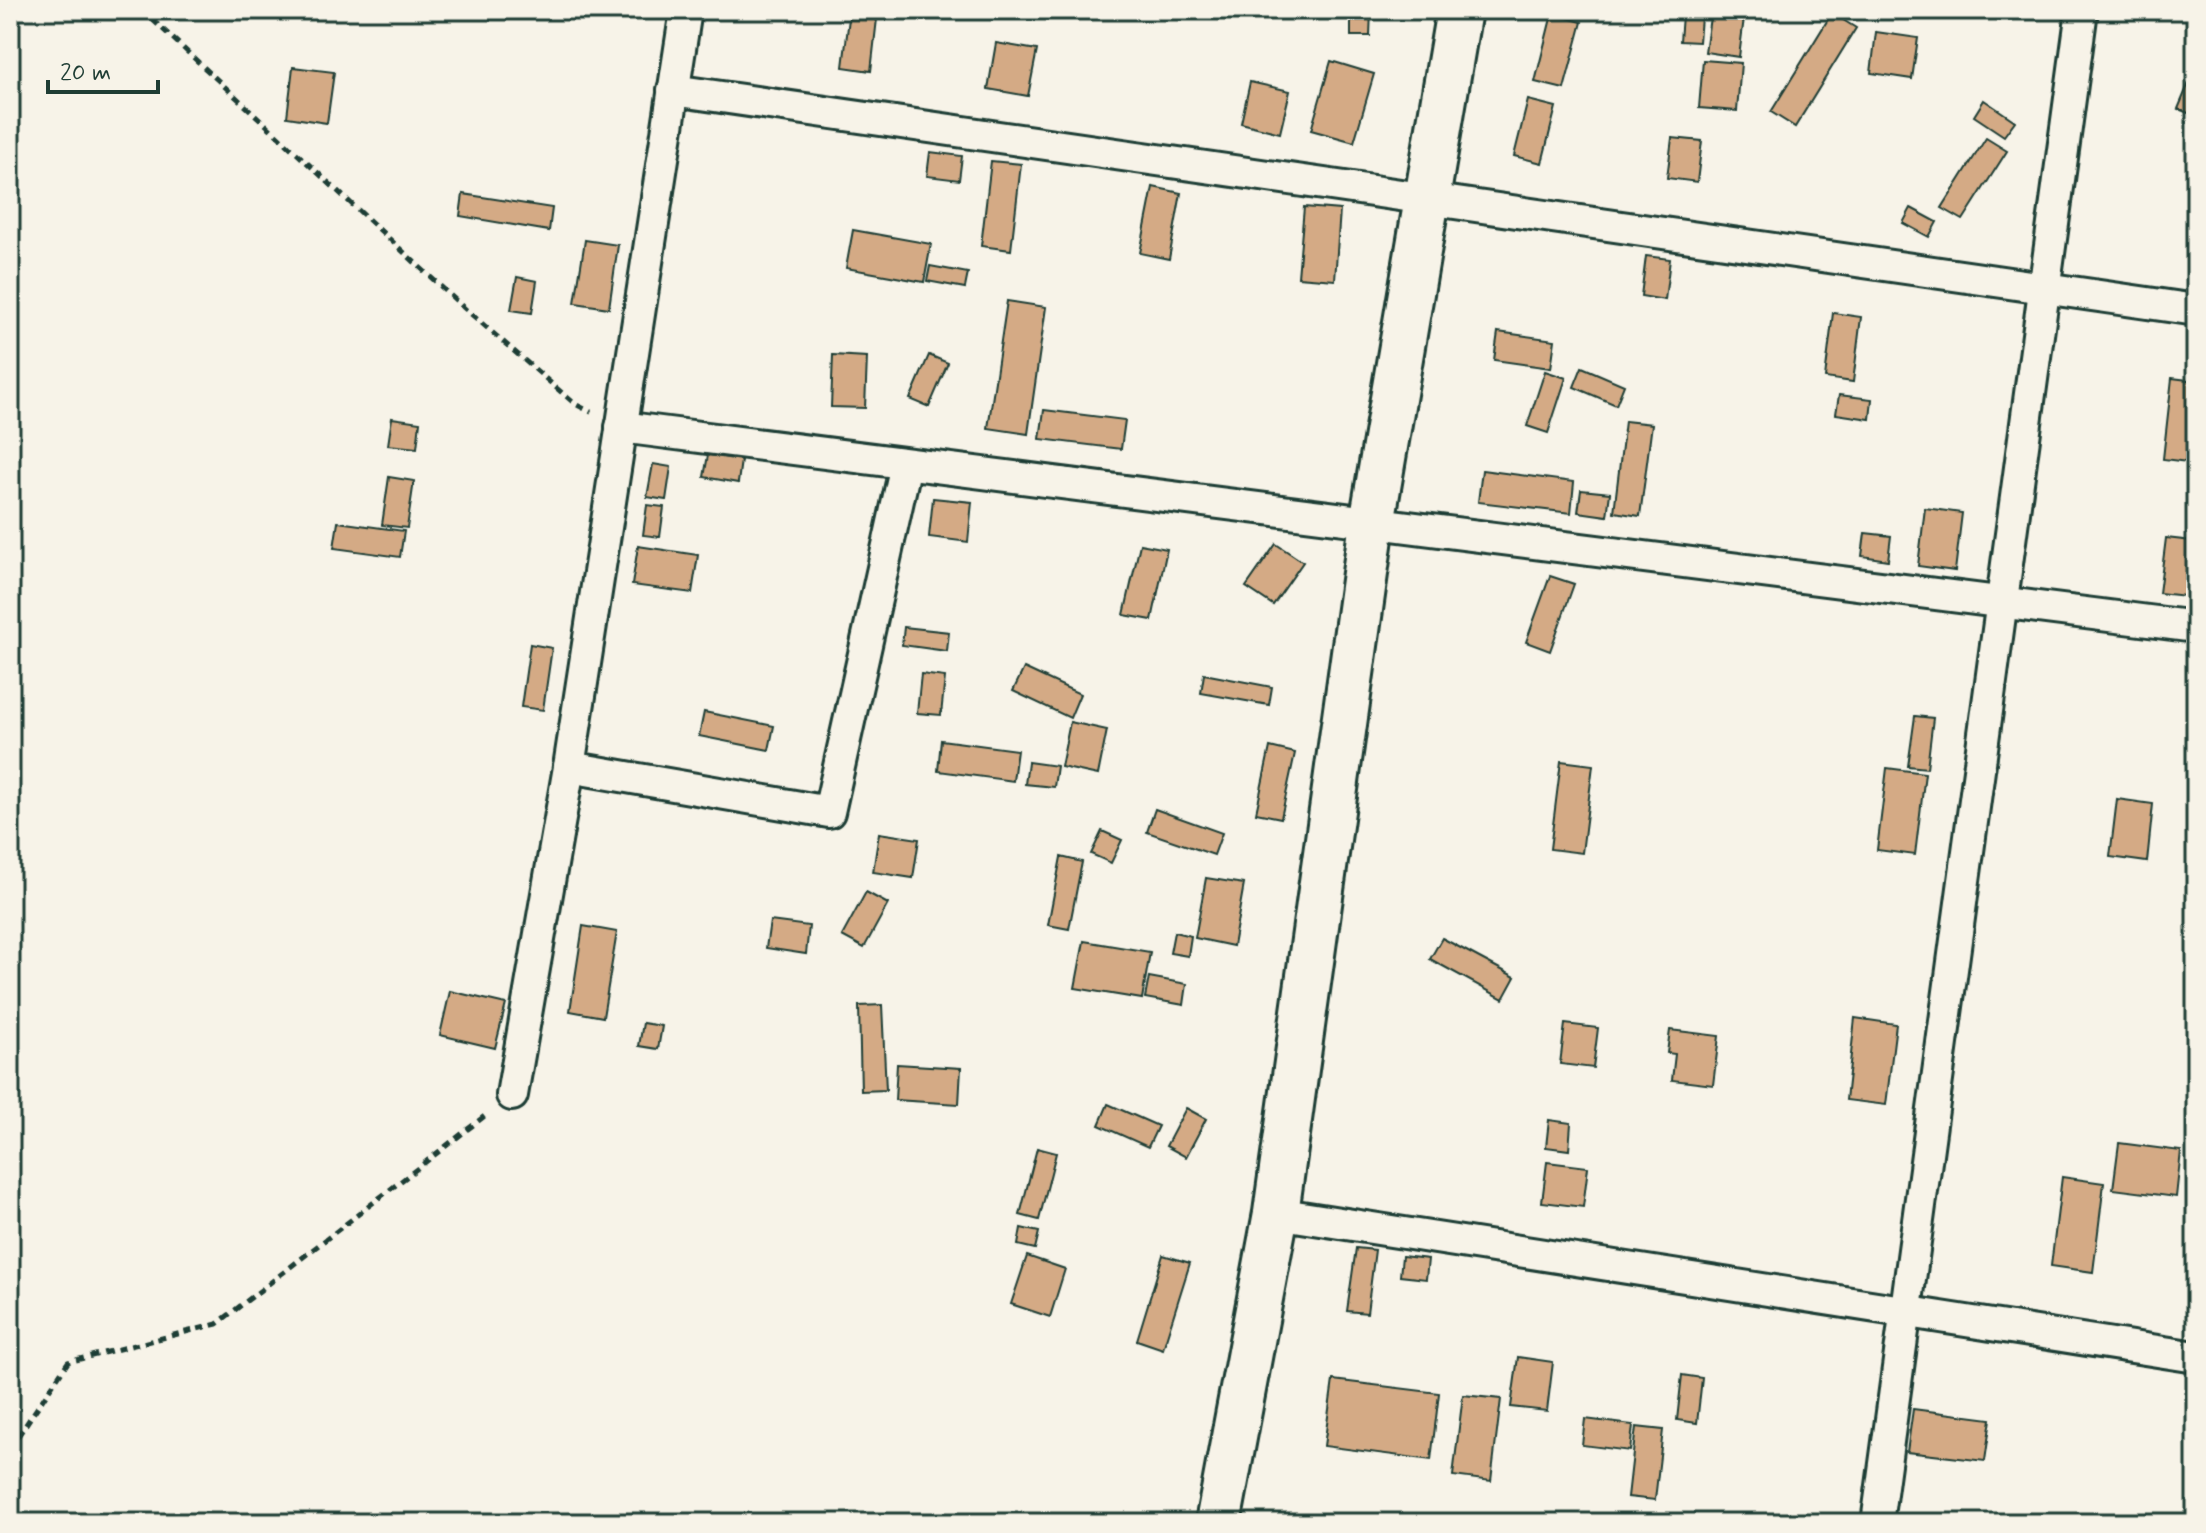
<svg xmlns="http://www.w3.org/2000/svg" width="2206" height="1533" font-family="Mynerve,sans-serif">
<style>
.building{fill:#d4aa85;stroke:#1f3d34;stroke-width:2}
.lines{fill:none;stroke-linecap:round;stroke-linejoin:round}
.minor-casing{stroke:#1f3d34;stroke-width:36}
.primary-casing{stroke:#1f3d34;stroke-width:50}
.path{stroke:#1f3d34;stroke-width:5;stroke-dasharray:8 6;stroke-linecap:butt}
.minor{stroke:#f7f3e8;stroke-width:30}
.primary{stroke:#f7f3e8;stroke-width:44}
</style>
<rect width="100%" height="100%" fill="#f7f3e8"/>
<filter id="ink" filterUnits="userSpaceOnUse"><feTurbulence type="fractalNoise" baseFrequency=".0125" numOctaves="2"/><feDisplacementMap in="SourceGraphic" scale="16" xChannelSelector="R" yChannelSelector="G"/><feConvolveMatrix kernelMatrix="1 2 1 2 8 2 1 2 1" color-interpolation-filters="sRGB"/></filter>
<g filter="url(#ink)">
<g class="building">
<polygon points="850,10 878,10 871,71 843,67"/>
<polygon points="1154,10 1201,10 1200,18"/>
<polygon points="1351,10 1371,10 1370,36 1351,36"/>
<polygon points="1711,10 1745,10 1739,57 1705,52"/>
<polygon points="1878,10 1899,10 1897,19 1877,15"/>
<polygon points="1832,13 1856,28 1795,127 1771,112"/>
<polygon points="1552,14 1582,22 1564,89 1535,82"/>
<polygon points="1682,15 1701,17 1699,42 1680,41"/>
<polygon points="1876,32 1918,38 1912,79 1871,73"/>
<polygon points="996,43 1037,50 1028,96 988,89"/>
<polygon points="1703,60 1741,63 1737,111 1699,108"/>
<polygon points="1331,61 1374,74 1354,142 1311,130"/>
<polygon points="2196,66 2196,116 2178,109"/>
<polygon points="293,67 334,72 327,123 287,117"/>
<polygon points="1250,82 1290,91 1280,133 1241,123"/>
<polygon points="1528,100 1556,107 1542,163 1514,156"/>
<polygon points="1984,100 2015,121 2004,136 1974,116"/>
<polygon points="1672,138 1702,141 1697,182 1667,178"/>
<polygon points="1986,138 2007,151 1963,220 1942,208"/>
<polygon points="930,152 962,156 959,180 927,176"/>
<polygon points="991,161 1021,164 1011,250 981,246"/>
<polygon points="1153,187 1181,193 1169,259 1140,253"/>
<polygon points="463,194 552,208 549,231 460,216"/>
<polygon points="1304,207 1340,210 1335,280 1298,277"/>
<polygon points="1911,208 1937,222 1929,237 1903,223"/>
<polygon points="853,230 931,244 924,282 846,268"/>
<polygon points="585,240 618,245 609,308 575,303"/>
<polygon points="1646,256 1670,259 1665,300 1641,296"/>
<polygon points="930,266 968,273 965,288 927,281"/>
<polygon points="517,277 537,281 532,313 511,310"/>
<polygon points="1007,301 1046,307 1028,434 988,428"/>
<polygon points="1833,313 1861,317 1853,382 1825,378"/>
<polygon points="1498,332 1555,340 1551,368 1494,360"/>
<polygon points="833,355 867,357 865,408 831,407"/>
<polygon points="929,355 948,363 929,407 910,399"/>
<polygon points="1582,367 1624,385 1616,405 1574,387"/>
<polygon points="1545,371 1566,378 1548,433 1527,426"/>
<polygon points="2172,378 2196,381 2196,463 2163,459"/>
<polygon points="1839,395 1872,399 1870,419 1836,414"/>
<polygon points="1044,410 1125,420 1121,449 1040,439"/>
<polygon points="392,418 420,422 417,448 388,445"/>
<polygon points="1625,421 1652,424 1640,516 1614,512"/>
<polygon points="708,455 741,460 738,483 704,477"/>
<polygon points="653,464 671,467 666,500 647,497"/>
<polygon points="1482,470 1574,482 1571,513 1478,502"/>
<polygon points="389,477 414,481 407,528 382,525"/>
<polygon points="1581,490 1610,493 1607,516 1578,512"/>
<polygon points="933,498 972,502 968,542 929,537"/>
<polygon points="647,505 664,507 660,537 643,535"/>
<polygon points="1925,508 1962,513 1955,571 1918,566"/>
<polygon points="338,522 404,531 400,557 334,548"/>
<polygon points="1865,533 1891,536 1888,560 1862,556"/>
<polygon points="2166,538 2192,541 2185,596 2159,593"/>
<polygon points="1140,544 1167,549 1152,620 1124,615"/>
<polygon points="1276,544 1303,562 1273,605 1246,587"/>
<polygon points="638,546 698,555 692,593 632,585"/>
<polygon points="1550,576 1574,584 1550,651 1526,642"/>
<polygon points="904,627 949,632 947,651 902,645"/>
<polygon points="530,644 552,648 543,710 521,707"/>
<polygon points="1024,668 1080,694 1070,718 1013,691"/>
<polygon points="921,674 945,677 941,715 917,713"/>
<polygon points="1204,674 1272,687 1269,705 1201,693"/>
<polygon points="704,712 774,726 769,750 699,736"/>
<polygon points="1915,716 1933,718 1927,768 1908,766"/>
<polygon points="1070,722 1107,730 1098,775 1061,767"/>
<polygon points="941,740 1017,750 1013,781 938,771"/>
<polygon points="1270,747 1295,753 1281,818 1256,813"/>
<polygon points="1561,761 1593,765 1582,853 1550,849"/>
<polygon points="1028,762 1057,766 1054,787 1025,784"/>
<polygon points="1887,768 1925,773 1915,855 1877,850"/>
<polygon points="2117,799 2153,804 2147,862 2110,857"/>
<polygon points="1155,809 1222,833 1214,855 1147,832"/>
<polygon points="1102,831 1122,840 1111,863 1091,854"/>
<polygon points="879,833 919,839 913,878 873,872"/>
<polygon points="1061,857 1082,862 1069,929 1048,925"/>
<polygon points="1206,878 1244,884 1233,946 1195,938"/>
<polygon points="866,892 888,904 864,948 842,936"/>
<polygon points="770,921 809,926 806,954 766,948"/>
<polygon points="583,926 617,932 603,1017 570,1011"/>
<polygon points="1174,932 1191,936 1188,956 1170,953"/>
<polygon points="1442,938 1515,977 1503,999 1430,959"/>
<polygon points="1084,941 1150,952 1142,999 1075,988"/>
<polygon points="1149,977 1187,984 1184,1005 1145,998"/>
<polygon points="450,991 506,1004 495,1048 440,1035"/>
<polygon points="882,1005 886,1090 861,1091 859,1006"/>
<polygon points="1855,1018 1896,1024 1886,1105 1846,1100"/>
<polygon points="643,1023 662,1026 658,1049 639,1046"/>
<polygon points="1565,1024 1598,1028 1593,1068 1560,1064"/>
<polygon points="1670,1030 1719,1036 1713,1085 1672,1080 1675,1054 1667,1053"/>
<polygon points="897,1064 961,1068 959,1104 895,1100"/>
<polygon points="1108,1104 1158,1126 1148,1147 1099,1125"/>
<polygon points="1186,1108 1206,1119 1186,1157 1166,1146"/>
<polygon points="1549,1120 1571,1123 1569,1150 1546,1147"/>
<polygon points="2119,1143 2181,1151 2176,1197 2113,1189"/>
<polygon points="1037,1148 1056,1153 1039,1220 1020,1215"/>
<polygon points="1547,1162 1588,1167 1583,1207 1542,1202"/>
<polygon points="2062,1177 2104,1183 2093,1272 2051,1266"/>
<polygon points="1021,1228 1039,1232 1035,1249 1018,1245"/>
<polygon points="1356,1248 1375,1250 1367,1313 1347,1311"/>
<polygon points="1163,1255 1190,1263 1163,1349 1137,1340"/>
<polygon points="1027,1256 1065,1269 1050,1317 1011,1304"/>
<polygon points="1402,1256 1428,1259 1426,1279 1400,1276"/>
<polygon points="1518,1357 1553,1362 1547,1411 1511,1407"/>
<polygon points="1682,1375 1702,1378 1697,1423 1677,1420"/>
<polygon points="1333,1380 1439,1393 1431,1460 1324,1446"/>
<polygon points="1463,1395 1501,1399 1491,1481 1453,1476"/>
<polygon points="1913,1409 1991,1419 1985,1461 1907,1452"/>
<polygon points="1585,1419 1633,1425 1630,1451 1582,1445"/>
<polygon points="1636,1427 1663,1430 1655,1500 1628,1497"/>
</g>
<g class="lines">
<g class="minor-casing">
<g id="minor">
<polyline points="673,90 2196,310"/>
<polyline points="621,427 2196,627"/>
<polyline points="569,767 829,812 906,464"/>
<polyline points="512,1095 569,767 686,10"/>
<polyline points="1276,1213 2196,1357"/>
<polyline points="1877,1523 2082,10"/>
</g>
</g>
<g class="primary-casing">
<polyline id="primary" points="1218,1523 1276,1213 1372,523 1459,10"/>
</g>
<g class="path">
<polyline points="142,10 463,307 575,404 591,412"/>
<polyline points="10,1448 68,1362 217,1324 486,1115"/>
</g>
<use href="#minor" class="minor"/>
<use href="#primary" class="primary"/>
</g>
</g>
<rect width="2206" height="1533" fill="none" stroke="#f7f3e8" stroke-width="40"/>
<rect x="20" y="20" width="2166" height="1493" fill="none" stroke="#1f3d34" stroke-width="3" filter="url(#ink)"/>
<path d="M48 80v12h110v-12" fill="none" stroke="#1f3d34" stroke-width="4"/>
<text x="60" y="80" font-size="24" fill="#1f3d34" stroke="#f7f3e8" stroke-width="6" paint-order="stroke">20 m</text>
</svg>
